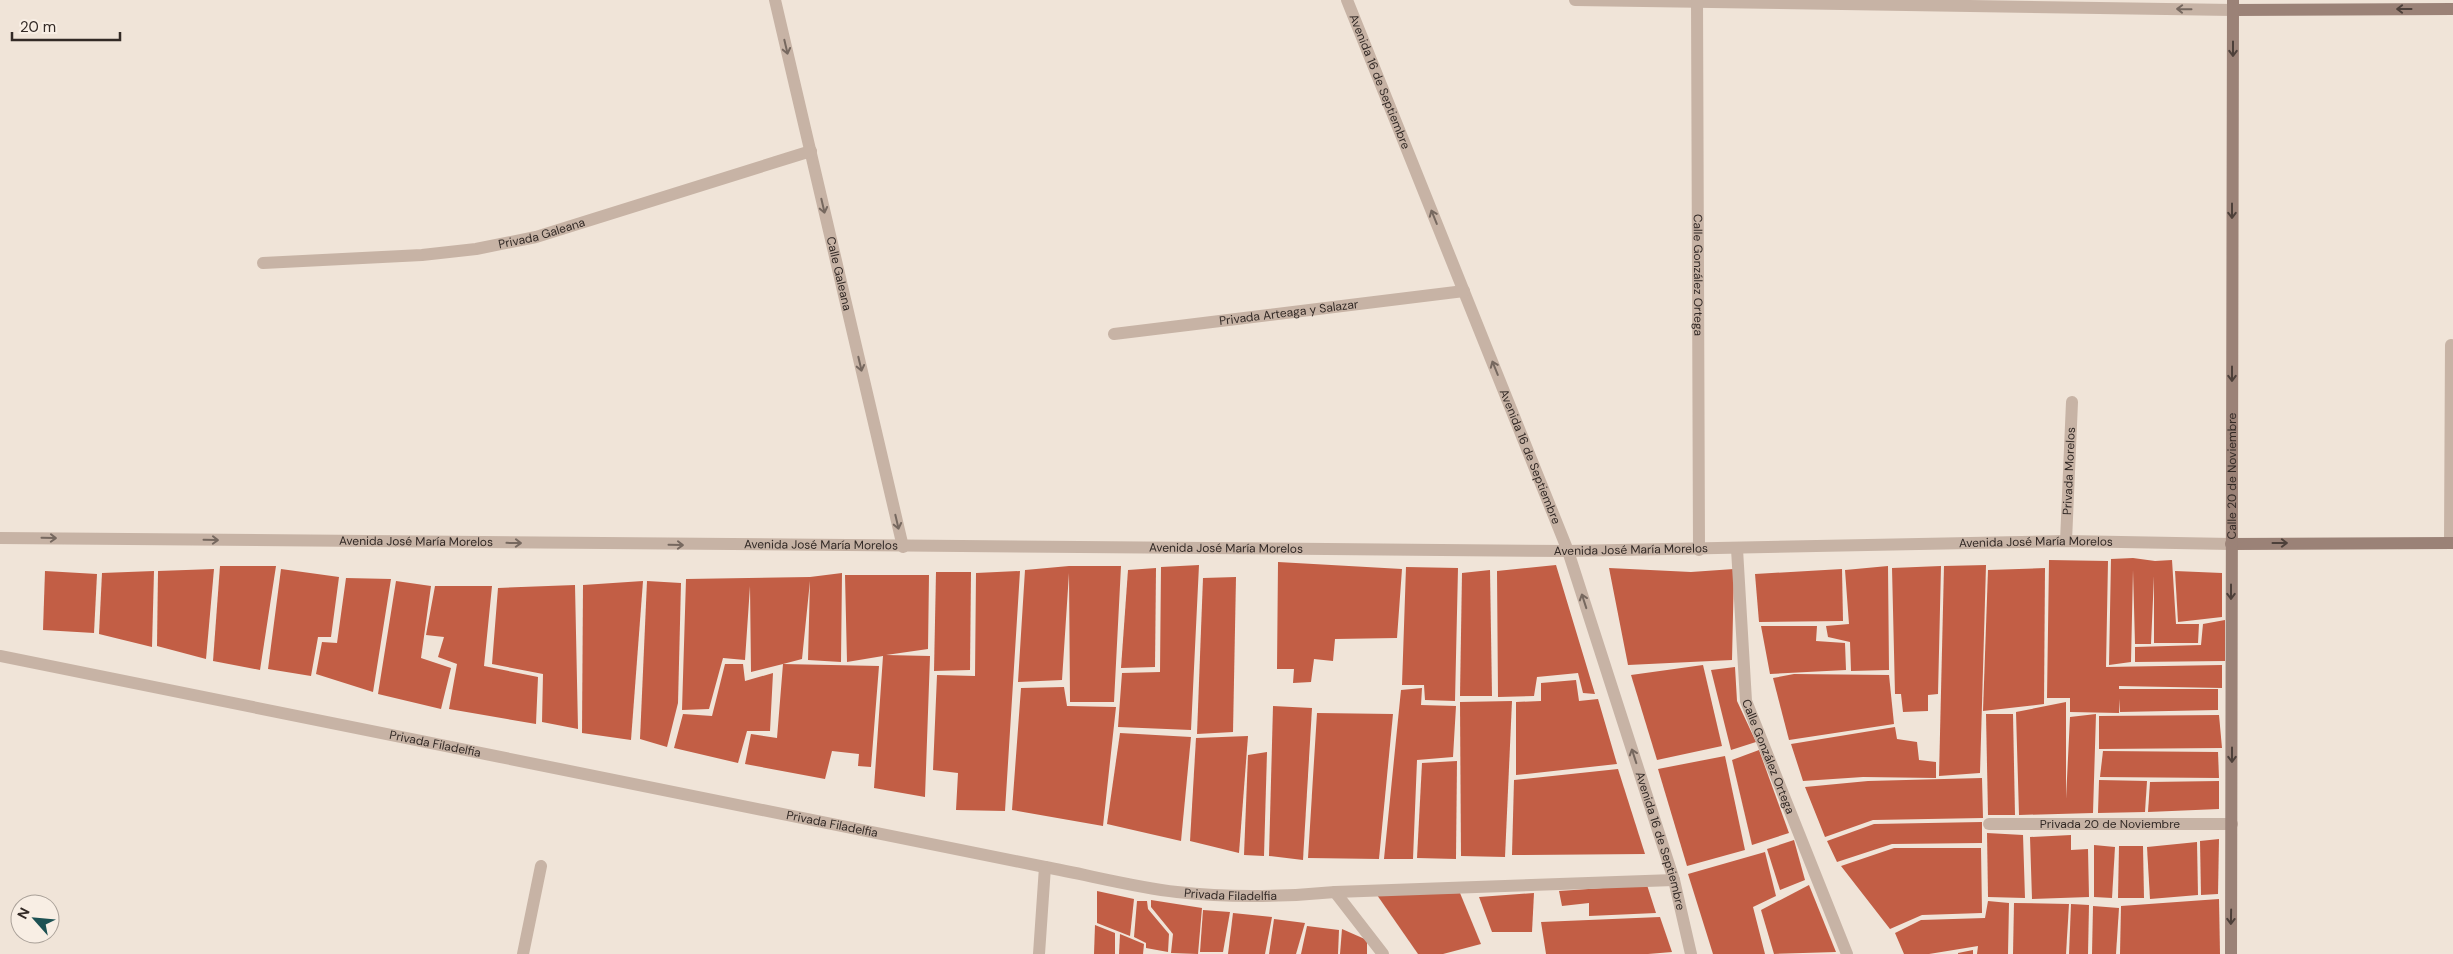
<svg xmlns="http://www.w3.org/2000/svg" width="2453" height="954" font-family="'DM Sans',sans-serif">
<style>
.building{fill:#c25e45}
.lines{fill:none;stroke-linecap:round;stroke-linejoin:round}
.lane{stroke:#c7b3a5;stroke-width:12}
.street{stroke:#c7b3a5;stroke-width:12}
.secondary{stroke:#9b8277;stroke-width:12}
.oneway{stroke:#76685f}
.oneway2{stroke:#4d403a}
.labels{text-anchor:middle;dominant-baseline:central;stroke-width:4;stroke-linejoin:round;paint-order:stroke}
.street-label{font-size:12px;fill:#332a26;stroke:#f8eee4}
</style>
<rect width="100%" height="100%" fill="#f0e4d8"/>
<g class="building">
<polygon points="2133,558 2155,561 2172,560 2176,624 2199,624 2198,643 2154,643 2154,576 2151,644 2135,644 2133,570 2131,662 2109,665 2111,559"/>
<polygon points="2049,560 2108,561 2106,667 2222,665 2222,688 2119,686 2119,689 2218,689 2218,710 2120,712 2120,699 2119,713 2070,712 2070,698 2047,698"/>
<polygon points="1278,562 1402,569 1397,638 1335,639 1333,661 1314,659 1311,682 1293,683 1294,669 1277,669"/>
<polygon points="1199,565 1191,730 1118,727 1122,673 1160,672 1161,567"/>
<polygon points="1556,565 1595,694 1583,693 1578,673 1537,677 1534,696 1498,697 1497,571"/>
<polygon points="1986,565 1980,773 1939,776 1944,566"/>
<polygon points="220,566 276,566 260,670 213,661"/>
<polygon points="1069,566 1121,566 1114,702 1070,702 1069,573 1062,680 1018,682 1025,570"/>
<polygon points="1888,566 1889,670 1851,671 1850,642 1828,637 1826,626 1849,624 1845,570"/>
<polygon points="1941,566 1938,694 1928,695 1928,711 1903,712 1901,694 1895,694 1892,568"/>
<polygon points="1406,567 1458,568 1455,701 1425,700 1424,685 1402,685"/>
<polygon points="1156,568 1155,667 1121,668 1128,570"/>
<polygon points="1609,568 1691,572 1734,569 1732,660 1628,665"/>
<polygon points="2045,568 2044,704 1983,711 1988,570"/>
<polygon points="214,569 206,659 157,646 158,571"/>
<polygon points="281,569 339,577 331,637 318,637 311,676 268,669"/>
<polygon points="1842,569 1843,621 1759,622 1755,574"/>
<polygon points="1490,570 1492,696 1460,696 1462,573"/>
<polygon points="45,571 97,574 94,633 43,630"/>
<polygon points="154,571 152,647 99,634 102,573"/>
<polygon points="1020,571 1005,811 956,810 958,773 933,770 937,675 975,676 976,573"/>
<polygon points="2175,571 2222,573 2222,617 2178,622"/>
<polygon points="936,572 971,572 970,670 934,671"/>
<polygon points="842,573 841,662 808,660 810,581 802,659 783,664 879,666 871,767 858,766 859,754 832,751 825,779 745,764 751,734 777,738 783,664 751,672 750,586 745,660 723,658 709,709 682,710 686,579 810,577"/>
<polygon points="845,575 929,575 928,649 886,655 930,656 925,797 874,788 883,656 847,662"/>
<polygon points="1236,577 1233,732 1197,734 1203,578"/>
<polygon points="346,578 391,579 373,692 316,674 322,642 337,643"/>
<polygon points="396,581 431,586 421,658 451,668 441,709 378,694"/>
<polygon points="643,581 631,740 582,733 583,585"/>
<polygon points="647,581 681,583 678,703 667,747 640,739"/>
<polygon points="575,585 578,729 542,722 543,674 492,664 498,588"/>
<polygon points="435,586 492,586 484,666 538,677 536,724 449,709 457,664 438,657 444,637 426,635"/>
<polygon points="2225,620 2225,661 2135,662 2135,647 2201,645 2203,624"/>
<polygon points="1761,626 1817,626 1816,641 1845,643 1846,670 1770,674"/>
<polygon points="725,664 743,664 745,681 773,673 770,731 747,731 738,763 674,748 683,714 712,716"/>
<polygon points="1703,665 1722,746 1657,760 1631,675"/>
<polygon points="1735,667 1737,701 1756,742 1731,750 1711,670"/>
<polygon points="1794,674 1889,675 1894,724 1789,740 1773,678"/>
<polygon points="1576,680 1579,701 1598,699 1617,764 1516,775 1516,702 1541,701 1541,683"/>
<polygon points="1064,687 1067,706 1116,707 1103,826 1012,810 1021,688"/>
<polygon points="1422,688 1421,705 1456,706 1453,757 1417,760 1413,859 1384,859 1401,690"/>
<polygon points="1512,701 1505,857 1461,856 1460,702"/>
<polygon points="2066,702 2066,799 2070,717 2096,714 2093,813 2019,815 2016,712"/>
<polygon points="1273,706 1312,708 1303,860 1269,856"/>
<polygon points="1317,713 1393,714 1379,859 1308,858"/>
<polygon points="1986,714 2013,714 2015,815 1988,815"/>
<polygon points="2219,715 2222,748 2099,749 2099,716"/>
<polygon points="1895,727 1897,739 1917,742 1919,760 1936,762 1936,778 1863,777 1803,781 1791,744"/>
<polygon points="1120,733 1191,737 1181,841 1107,824"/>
<polygon points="1248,736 1239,853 1190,841 1196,738"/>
<polygon points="1759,750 1789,833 1752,845 1732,760"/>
<polygon points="2103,751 2218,752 2219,778 2100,777"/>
<polygon points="1267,752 1264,856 1244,855 1248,755"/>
<polygon points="1725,756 1745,850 1687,866 1658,769"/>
<polygon points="1457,761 1456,859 1417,858 1422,763"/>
<polygon points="1618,769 1645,854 1512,855 1514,780"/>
<polygon points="1982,778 1983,818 1873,820 1825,837 1805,787 1868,781"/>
<polygon points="2099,780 2147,781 2145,812 2098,813"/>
<polygon points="2219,781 2219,809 2148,812 2150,782"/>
<polygon points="1982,822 1982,843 1892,844 1837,862 1827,841 1874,824"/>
<polygon points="1987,833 2023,835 2025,898 1988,897"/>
<polygon points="2071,835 2071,850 2088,849 2089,897 2032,899 2030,837"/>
<polygon points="2219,839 2218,894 2201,895 2200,841"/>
<polygon points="1794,840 1805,880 1780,890 1767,849"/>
<polygon points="2197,842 2198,895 2150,899 2147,847"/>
<polygon points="2094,845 2115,847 2112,898 2094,897"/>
<polygon points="2119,846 2143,846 2144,898 2118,898"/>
<polygon points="1894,848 1981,848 1982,913 1922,915 1890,929 1841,866"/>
<polygon points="1765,852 1776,896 1753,907 1765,954 1713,954 1688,874"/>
<polygon points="1647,885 1656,913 1589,916 1589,903 1562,906 1559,891"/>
<polygon points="1809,885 1836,952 1774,954 1761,910"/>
<polygon points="1097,891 1134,899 1130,936 1097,923"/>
<polygon points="1460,893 1481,944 1443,954 1418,954 1377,895"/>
<polygon points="1534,893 1532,932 1492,932 1479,897"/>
<polygon points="2219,899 2220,954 2120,954 2121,906"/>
<polygon points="1151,900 1202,908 1198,954 1171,953 1173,934 1151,907"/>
<polygon points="1137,901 1147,901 1148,909 1169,934 1168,952 1146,948 1146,943 1134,937"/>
<polygon points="1988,901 2009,903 2008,954 1977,954 1978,946 1929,954 1904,954 1895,933 1921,920 1985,918"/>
<polygon points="2014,903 2069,904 2066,954 2013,954"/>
<polygon points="2071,904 2089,905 2088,954 2069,954"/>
<polygon points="2093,906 2119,908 2116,954 2092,954"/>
<polygon points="1203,910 1230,912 1223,952 1200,952"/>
<polygon points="1233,913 1272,917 1265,954 1228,954"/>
<polygon points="1660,917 1672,952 1648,954 1546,954 1541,922"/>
<polygon points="1274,919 1305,923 1296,954 1269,954"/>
<polygon points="1095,925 1115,933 1115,954 1094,954"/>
<polygon points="1307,926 1339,930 1338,954 1301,954"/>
<polygon points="1342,929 1367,940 1367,954 1340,954"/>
<polygon points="1120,934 1144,944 1143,954 1119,954"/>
<polygon points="1973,950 1973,954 1958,954 1958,953"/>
</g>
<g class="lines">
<path class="lane" id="s1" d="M1737,549L1746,701L1847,954"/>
<g class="street">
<path id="s2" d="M775,0L903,547"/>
<path id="s3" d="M1347,0L1568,551L1674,880L1691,954"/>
<polyline points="1575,0 2233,10"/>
<path id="s4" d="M1697,0L1699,550"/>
<path id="s5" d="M263,263L422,255L476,249L536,237L811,151"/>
<path id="s6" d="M1114,334L1464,291"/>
<path id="s7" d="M0,538L1568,551L2066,541L2231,544"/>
<path id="s8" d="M2066,541L2072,402"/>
<polyline points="2450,543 2451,345"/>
<path id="s9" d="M0,656L1045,867C1089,875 1133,887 1177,892C1230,898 1282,897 1335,892L1674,880"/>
<path id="s10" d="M1989,824H2232"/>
<polyline points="1335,892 1383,954"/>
<polyline points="523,954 541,866"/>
<polyline points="1039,954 1045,867"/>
</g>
<g class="secondary">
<polyline points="2233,10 2453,9"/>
<polyline points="2231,544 2453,543"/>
<path id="s11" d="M2231,954L2233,0"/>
</g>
</g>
<defs><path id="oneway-shaft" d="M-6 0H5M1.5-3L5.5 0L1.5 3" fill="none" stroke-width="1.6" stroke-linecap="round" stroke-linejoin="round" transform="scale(1.25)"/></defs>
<g class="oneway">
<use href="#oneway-shaft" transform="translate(2184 9) rotate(-179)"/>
<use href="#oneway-shaft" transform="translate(786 47) rotate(77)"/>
<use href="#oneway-shaft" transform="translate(823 206) rotate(77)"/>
<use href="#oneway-shaft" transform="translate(1434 217) rotate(-112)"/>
<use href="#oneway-shaft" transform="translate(860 364) rotate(77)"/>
<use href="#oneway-shaft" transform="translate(1495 368) rotate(-112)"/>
<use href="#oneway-shaft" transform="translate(897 522) rotate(77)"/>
<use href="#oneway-shaft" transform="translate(49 538) rotate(1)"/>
<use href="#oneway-shaft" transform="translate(211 540) rotate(1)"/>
<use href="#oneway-shaft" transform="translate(514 543) rotate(1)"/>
<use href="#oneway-shaft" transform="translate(676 545) rotate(1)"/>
<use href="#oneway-shaft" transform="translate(1584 601) rotate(-108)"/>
<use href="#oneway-shaft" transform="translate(1634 756) rotate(-108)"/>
</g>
<g class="oneway2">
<use href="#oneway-shaft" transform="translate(2404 9) rotate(180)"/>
<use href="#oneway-shaft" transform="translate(2233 49) rotate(90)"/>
<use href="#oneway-shaft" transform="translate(2232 211) rotate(90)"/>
<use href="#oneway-shaft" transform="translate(2232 374) rotate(90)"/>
<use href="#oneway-shaft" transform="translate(2280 543)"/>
<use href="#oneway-shaft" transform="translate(2231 592) rotate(90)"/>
<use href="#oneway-shaft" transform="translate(2232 755) rotate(90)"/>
<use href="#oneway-shaft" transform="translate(2231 917) rotate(91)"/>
</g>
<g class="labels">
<g class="street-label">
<text stroke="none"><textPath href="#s3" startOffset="88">Avenida 16 de Septiembre</textPath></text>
<text stroke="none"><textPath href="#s5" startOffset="281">Privada Galeana</textPath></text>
<text stroke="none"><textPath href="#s2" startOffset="281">Calle Galeana</textPath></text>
<text stroke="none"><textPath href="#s4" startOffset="275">Calle González Ortega</textPath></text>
<text stroke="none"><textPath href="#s6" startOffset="176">Privada Arteaga y Salazar</textPath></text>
<text stroke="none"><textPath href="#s3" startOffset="492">Avenida 16 de Septiembre</textPath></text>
<text stroke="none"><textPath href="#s8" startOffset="70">Privada Morelos</textPath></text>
<text stroke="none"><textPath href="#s11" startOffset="478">Calle 20 de Noviembre</textPath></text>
<text stroke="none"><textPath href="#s7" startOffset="416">Avenida José María Morelos</textPath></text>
<text stroke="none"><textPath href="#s7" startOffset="2036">Avenida José María Morelos</textPath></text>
<text stroke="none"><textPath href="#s7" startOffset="821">Avenida José María Morelos</textPath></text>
<text stroke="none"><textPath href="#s7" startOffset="1226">Avenida José María Morelos</textPath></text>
<text stroke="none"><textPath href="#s7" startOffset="1631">Avenida José María Morelos</textPath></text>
<text stroke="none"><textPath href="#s9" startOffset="444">Privada Filadelfia</textPath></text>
<text stroke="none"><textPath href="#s1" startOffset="212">Calle González Ortega</textPath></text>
<text stroke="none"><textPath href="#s9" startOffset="849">Privada Filadelfia</textPath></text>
<text stroke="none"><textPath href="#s10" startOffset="121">Privada 20 de Noviembre</textPath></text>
<text stroke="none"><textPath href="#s3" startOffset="898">Avenida 16 de Septiembre</textPath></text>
<text stroke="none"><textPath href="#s9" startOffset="1254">Privada Filadelfia</textPath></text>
</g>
</g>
<g transform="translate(35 919) rotate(297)"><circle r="24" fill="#f8eee4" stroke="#a9a098"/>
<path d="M0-4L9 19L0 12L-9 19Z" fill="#1d5153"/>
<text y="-8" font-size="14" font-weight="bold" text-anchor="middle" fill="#332a26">N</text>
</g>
<path d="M12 32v8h108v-8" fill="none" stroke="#332a26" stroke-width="2.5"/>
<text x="20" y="32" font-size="15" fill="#332a26" stroke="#f8eee4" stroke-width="4" paint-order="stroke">20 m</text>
</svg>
